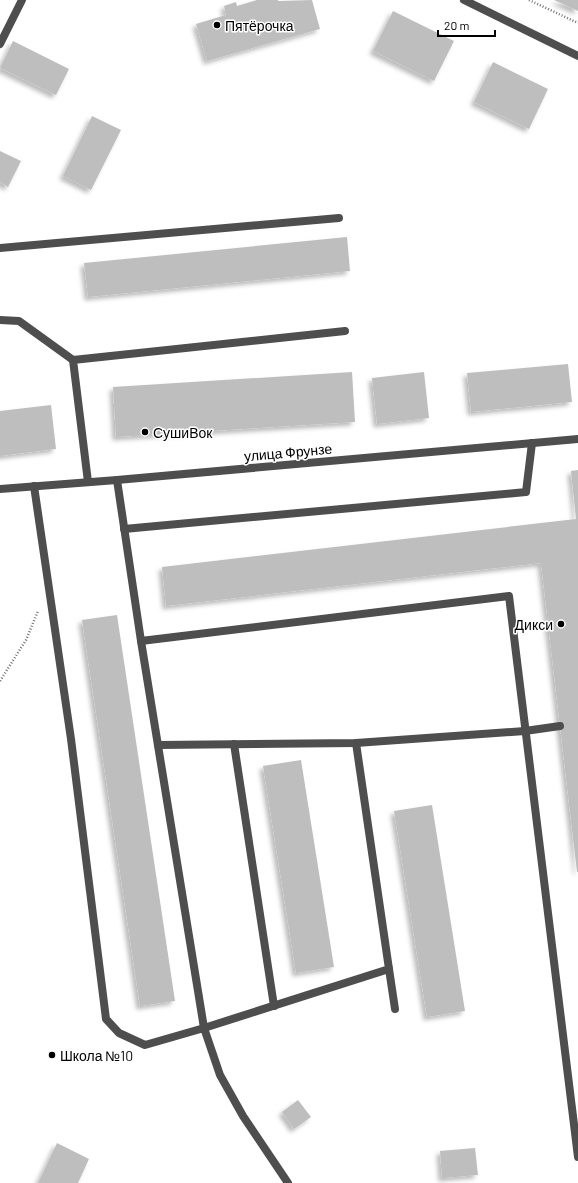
<svg xmlns="http://www.w3.org/2000/svg" width="578" height="1183" font-family="Barlow,sans-serif">
<style>
.building{fill:#bebebe;filter:url(#shadow)}
.lines{fill:none;stroke-linecap:round;stroke-linejoin:round}
.path{stroke:#707070;stroke-width:2.5;stroke-dasharray:1 2;stroke-linecap:butt}
.lane{stroke:#4e4e4e;stroke-width:8}
.street{stroke:#4e4e4e;stroke-width:8}
.poi-dot{fill:#000;stroke:#fff;stroke-width:1.5}
.labels{text-anchor:middle;dominant-baseline:central;stroke-width:3;stroke-linejoin:round;paint-order:stroke}
.poi-label{font-size:14px;fill:#000;stroke:#fff;text-anchor:start}
.street-label{font-size:14px;fill:#000;stroke:#fff}
</style>
<defs>
<filter id="shadow"><feDropShadow dx="-3.5" dy="3.5" stdDeviation="2" flood-color="#0004"/></filter>
</defs>
<rect width="100%" height="100%" fill="#fff"/>
<g class="building">
<polygon points="257,0 278,0 278,1 312,0 320,29 207,61 196,24 226,15 224,6 236,2 237,6"/>
<polygon points="554,0 578,0 578,11"/>
<polygon points="393,11 454,41 434,81 373,51"/>
<polygon points="13,41 69,69 56,95 0,68"/>
<polygon points="493,62 548,89 529,129 474,102"/>
<polygon points="92,116 121,130 91,190 63,176"/>
<polygon points="0,151 21,161 8,187 0,182"/>
<polygon points="347,237 350,271 88,297 84,263"/>
<polygon points="568,364 572,402 471,412 467,373"/>
<polygon points="352,372 355,422 116,437 113,387"/>
<polygon points="424,372 429,418 377,424 372,378"/>
<polygon points="51,405 56,449 0,456 0,411"/>
<polygon points="578,470 578,872 577,872 541,563 166,606 162,567 576,519 571,471"/>
<polygon points="117,615 175,1001 140,1006 82,620"/>
<polygon points="301,760 334,967 296,973 263,766"/>
<polygon points="432,805 465,1011 427,1017 394,811"/>
<polygon points="298,1100 311,1117 294,1129 282,1112"/>
<polygon points="57,1143 89,1159 78,1183 38,1183"/>
<polygon points="475,1148 478,1175 442,1178 440,1151"/>
</g>
<g class="lines">
<g class="path">
<polyline points="529,0 578,23"/>
<polyline points="0,681 26,640 38,611"/>
</g>
<g class="lane">
<polyline points="0,44 22,0"/>
<polyline points="0,248 339,218"/>
<polyline points="0,320 19,321 73,360"/>
<polyline points="117,480 141,641 509,596 578,1157"/>
<polyline points="88,482 73,360 345,331"/>
<polyline points="34,486 71,739 106,1019 119,1033 145,1045 204,1028 220,1075 243,1116 288,1183"/>
<polyline points="124,529 526,492 532,443"/>
<polyline points="141,641 204,1028 389,969 356,743"/>
<polyline points="234,744 274,1006"/>
<polyline points="158,745 356,743 525,731 560,726"/>
<polyline points="389,969 395,1009"/>
</g>
<g class="street">
<polyline points="464,0 578,56"/>
<polyline points="0,489 117,480 578,439"/>
</g>
</g>
<g class="poi-dot">
<circle cx="217" cy="25" r="4"/>
<circle cx="145" cy="432" r="4"/>
<circle cx="561" cy="624" r="4"/>
<circle cx="52" cy="1055" r="4"/>
</g>
<g class="labels">
<g class="poi-label">
<text x="225" y="25">Пятёрочка</text>
<text x="153" y="432">СушиВок</text>
<text x="553" y="624" text-anchor="end">Дикси</text>
<text x="60" y="1055">Школа №10</text>
</g>
<g class="street-label">
<text transform="translate(288 452) rotate(-5)">улица Фрунзе</text>
</g>
</g>
<path d="M438 30v6h57v-6" fill="none" stroke="#000000" stroke-width="2"/>
<text x="444" y="30" font-size="12" fill="#000000" stroke="#ffffff" stroke-width="3" paint-order="stroke">20 m</text>
</svg>
